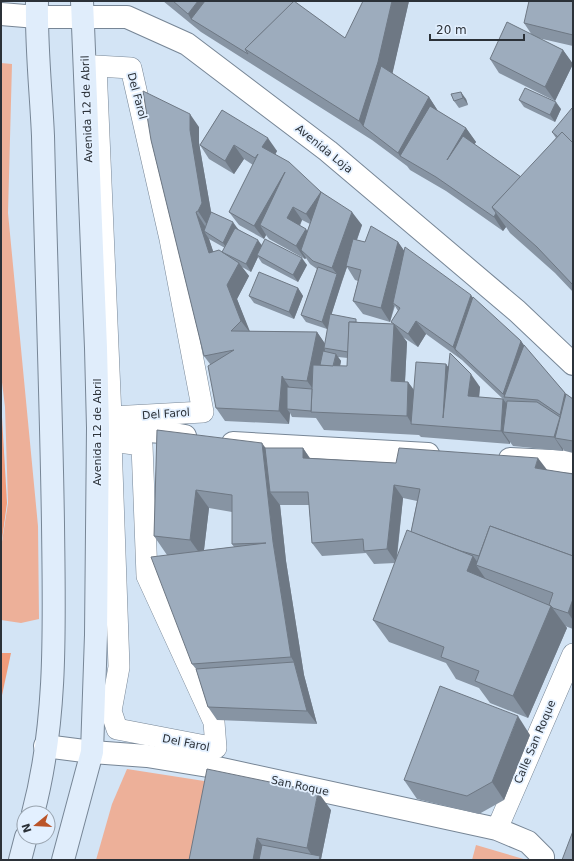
<svg xmlns="http://www.w3.org/2000/svg" width="574" height="861" font-family="'DejaVu Sans',sans-serif">
<style>
.green{fill:#edb099}
.water{fill:#f09b7a}
.lines{fill:none;stroke-linecap:round;stroke-linejoin:round}
.pedestrian-casing{stroke:#778696;stroke-width:22}
.minor-casing{stroke:#778696;stroke-width:24}
.tertiary-casing{stroke:#778696;stroke-width:24}
.secondary-casing{stroke:#778696;stroke-width:24}
.pedestrian{stroke:#fff;stroke-width:21}
.minor{stroke:#fff;stroke-width:22}
.tertiary{stroke:#fff;stroke-width:22}
.secondary{stroke:#e0edfb;stroke-width:22}
.wall{fill:#8794a3;fill-rule:evenodd}
.shaded-wall{fill:#6e7884}
.building{fill:#9dacbd;stroke:#6e7884}
.labels{text-anchor:middle;dominant-baseline:central;stroke-width:3.5;stroke-linejoin:round;paint-order:stroke}
.street-label{font-size:11px;fill:#2b3138;stroke:#e3f0ff}
</style>
<rect width="100%" height="100%" fill="#d3e4f5"/>
<g class="green">
<polygon points="1,63 12,64 8,213 38,526 39,619 21,623 1,620 1,548 8,503 5,407 1,374"/>
<polygon points="127,769 217,783 200,860 96,860 112,804"/>
<polygon points="476,845 527,860 472,860"/>
</g>
<g class="water">
<polygon points="1,400 7,503 1,547"/>
<polygon points="1,653 11,653 1,700"/>
</g>
<g class="lines">
<g class="pedestrian-casing">
<g id="pedestrian">
<polygon points="96,66 131,68 170,239 203,412 111,417"/>
<polygon points="111,441 142,445 147,576 214,722 216,748 117,729 111,711 119,667"/>
<polyline points="497,829 573,654"/>
</g>
</g>
<g class="minor-casing">
<g id="minor">
<polyline points="98,428 163,432 185,436"/>
<polyline points="233,443 428,454"/>
<polyline points="510,459 573,462"/>
<polyline points="45,746 92,752 147,756 208,766 497,829 528,842 543,857 543,860"/>
</g>
</g>
<g class="tertiary-casing">
<polyline id="tertiary" points="1,14 37,17 127,17 187,44 328,151 517,311 573,364"/>
</g>
<g class="secondary-casing">
<g id="secondary">
<path d="M33,813C58,719 54,620 53,524C51,395 46,265 43,136C41,91 36,46 37,1"/>
<polyline points="20,860 26,837"/>
<polyline points="63,860 92,752 96,635 98,428 96,348 82,1"/>
</g>
</g>
<use href="#pedestrian" class="pedestrian"/>
<use href="#minor" class="minor"/>
<use href="#tertiary" class="tertiary"/>
<use href="#secondary" class="secondary"/>
</g>
<g class="wall">
<polygon points="163,1 293,1 345,38 409,1 392,74 429,97 438,111 466,128 476,142 474,144 521,177 556,138 552,132 573,110 573,292 555,273 510,233 506,227 503,231 446,191 410,170 407,166 372,140 201,32"/>
<polygon points="573,1 573,46 538,38 563,50 573,64 555,101 499,73 490,59 532,35 524,23"/>
<polygon points="451,94 466,99 468,105 459,108 454,101"/>
<polygon points="519,100 561,109 555,122 524,107"/>
<path d="M222,110L277,151L275,154L362,225L357,240L365,242H398L404,251L473,298L521,341L525,347L566,394L573,399V453L565,451L563,449V451L513,446L510,442V444L421,437L419,435L324,430L316,418L292,417L290,413L289,424L225,421L216,408L210,364L204,356L151,140L199,127V143L211,212L238,229L262,245L307,265L298,282L262,263L258,257L251,272L242,267L249,276L237,299L249,331L317,332L325,344L329,323L327,329L306,322L301,315L317,269L310,264L306,258L305,259L269,239L266,235L264,239L239,225L229,212L253,165L244,159L234,174L209,159L200,145ZM302,220L310,224L307,231L300,226ZM209,239L225,248L222,252L213,251ZM347,267L355,280L358,281L353,301L363,314L390,322L395,306L398,311L391,322L393,324L358,322L331,315ZM426,334L462,360L464,362L503,399L479,397L480,387L448,367L446,364L414,390L408,382H405L407,342L403,337L418,347ZM338,357L348,358L347,366H340L341,361Z"/>
<polygon points="298,288 303,296 294,319 254,303 249,296"/>
<path d="M157,430L265,448H303L310,458L396,463L547,470L573,474V629L565,626L567,628L528,718L490,703L479,688L456,679L446,663L389,642L373,620L395,563L374,564L366,553L322,556L312,543L309,505H280L286,561L304,675L317,724L217,720L208,707L196,669L192,664L168,555H167L154,536ZM403,498L417,501L411,532L397,558ZM209,508L232,512V544L234,547L204,550Z"/>
<polygon points="530,735 504,800 479,814 417,799 404,780"/>
<polygon points="331,810 321,859 189,860"/>
</g>
<g class="shaded-wall">
<polygon points="198,1 224,1 191,19 188,14"/>
<polygon points="392,1 409,1 391,80 363,126 359,121"/>
<polygon points="563,50 573,64 555,101 545,87"/>
<polygon points="461,92 466,99 468,105 463,98"/>
<polygon points="429,97 438,111 410,162 400,156 407,167 398,153"/>
<polygon points="556,102 561,109 555,122 550,115"/>
<polygon points="190,114 199,127 199,143 212,217 207,225 198,211 190,130"/>
<polygon points="466,128 476,142 456,173 447,160"/>
<polygon points="268,138 277,151 272,161 262,147"/>
<polygon points="234,145 244,159 234,174 225,161"/>
<polygon points="285,172 260,225 266,235 264,239 254,226"/>
<polygon points="321,192 315,227 306,214"/>
<polygon points="293,207 302,220 296,232 287,218"/>
<polygon points="196,212 205,226 207,233 204,231 209,239 218,266 209,253"/>
<polygon points="352,212 362,225 342,281 327,329 322,322 337,274 332,268"/>
<polygon points="496,213 506,227 503,231 494,217"/>
<polygon points="233,222 238,229 228,250 223,243"/>
<polygon points="306,229 315,243 301,250 306,258 305,259 296,246"/>
<polygon points="258,240 263,247 257,255 258,257 251,272 246,264"/>
<polygon points="398,242 408,256 393,303 394,306 390,322 381,308"/>
<polygon points="302,258 307,265 298,282 293,275"/>
<polygon points="239,263 249,276 237,299 251,334 241,321 227,285"/>
<polygon points="298,288 303,296 294,319 289,312"/>
<polygon points="471,295 481,309 455,349 462,361 453,347"/>
<polygon points="416,321 426,334 418,347 408,334"/>
<polygon points="394,324 407,342 404,400 391,381"/>
<polygon points="317,332 326,345 324,348 325,349 317,394 307,381"/>
<polygon points="521,341 531,355 505,397 503,394"/>
<polygon points="336,354 341,361 337,381 332,374"/>
<polygon points="446,364 456,378 443,418"/>
<polygon points="471,374 480,387 478,409 468,396"/>
<polygon points="282,376 292,391 287,409 290,413 289,424 279,411"/>
<polygon points="408,382 421,400 412,424 407,416"/>
<polygon points="565,393 573,404 569,428 560,415"/>
<polygon points="503,399 513,412 503,432 510,442 510,444 501,431"/>
<polygon points="560,417 569,431 555,438 563,449 563,451 554,437"/>
<polygon points="262,443 275,461 270,492 280,505 286,561 304,675 317,724 307,711 294,662 291,657 273,542"/>
<polygon points="303,448 312,462 303,458"/>
<polygon points="538,458 548,471 535,468"/>
<polygon points="394,485 403,498 396,562 387,549"/>
<polygon points="196,490 209,508 203,558 190,540"/>
<polygon points="473,556 481,567 476,565 487,581 467,571"/>
<polygon points="573,599 573,620 568,613"/>
<polygon points="551,606 567,628 528,718 513,696"/>
<polygon points="518,716 530,735 504,800 492,782"/>
<polygon points="318,792 331,810 321,859 322,860 315,860 307,848"/>
<polygon points="257,838 270,856 269,860 253,860"/>
</g>
<g class="building">
<polygon points="173,1 198,1 188,14"/>
<polygon points="205,1 293,1 294,2 245,49 248,54 191,19"/>
<polygon points="294,1 345,38 363,1 392,1 378,62 359,121 245,49"/>
<polygon points="529,1 573,1 573,35 524,23"/>
<polygon points="507,22 563,50 545,87 490,59"/>
<polygon points="381,66 429,97 398,153 363,126"/>
<polygon points="525,88 556,102 550,115 519,100"/>
<polygon points="143,91 190,114 190,130 202,203 198,211 196,212 209,253 219,250 239,263 227,285 241,321 231,331 317,332 307,381 284,379 282,376 279,411 216,408 208,366 234,350 204,356 151,140"/>
<polygon points="461,92 463,98 454,101 451,94"/>
<polygon points="430,106 466,128 447,160 463,136 521,177 492,207 496,213 494,217 436,177 400,156"/>
<polygon points="572,108 573,110 573,141 572,142 562,132 558,137 552,132"/>
<polygon points="222,110 268,138 262,147 289,162 321,192 306,214 293,207 287,218 306,229 296,246 260,225 285,172 254,226 229,212 258,154 255,158 234,145 225,161 200,145"/>
<polygon points="562,132 573,143 573,285 537,247 492,207"/>
<polygon points="321,192 352,212 332,268 313,261 301,250"/>
<polygon points="211,212 233,222 223,243 204,231"/>
<polygon points="371,226 398,242 381,308 353,301 361,270 346,266 353,239 365,242"/>
<polygon points="235,228 258,240 246,264 222,252"/>
<polygon points="265,239 302,258 293,275 257,255"/>
<polygon points="405,247 471,295 453,347 416,321 408,334 391,322 400,308 393,303"/>
<polygon points="318,267 337,274 322,322 301,315"/>
<polygon points="259,272 298,288 289,312 249,296"/>
<polygon points="473,297 521,341 503,394 455,349"/>
<polygon points="330,314 356,319 356,322 349,322 348,352 324,348"/>
<polygon points="349,322 394,324 391,381 408,382 407,416 311,412 313,365 347,366"/>
<polygon points="524,345 565,393 560,415 538,400 504,397"/>
<polygon points="323,351 336,354 333,366 320,365"/>
<polygon points="450,353 471,374 468,396 503,399 501,431 411,424 416,362 446,364 443,418"/>
<polygon points="287,387 312,389 311,411 287,409"/>
<polygon points="566,394 573,399 573,441 555,438"/>
<polygon points="507,401 537,402 560,417 554,437 503,432"/>
<polygon points="157,430 262,443 273,542 291,657 192,664 151,557 266,543 232,544 232,495 196,490 190,540 154,536"/>
<polygon points="265,448 303,448 303,458 396,463 399,448 538,458 535,468 573,474 573,556 490,526 479,556 461,551 411,532 420,489 394,485 387,549 364,551 363,539 312,543 308,492 270,492"/>
<polygon points="490,526 573,556 573,599 568,613 553,608 551,606 549,605 553,593 476,565"/>
<polygon points="407,530 473,556 467,571 551,606 513,696 475,681 479,671 441,657 444,647 373,620"/>
<polygon points="294,662 307,711 208,707 196,669"/>
<polygon points="440,686 518,716 492,782 467,796 404,780"/>
<polygon points="207,769 318,792 307,848 257,838 253,860 189,860"/>
<polygon points="573,831 573,860 562,860"/>
<polygon points="262,845 320,856 319,860 259,860"/>
</g>
<g class="labels">
<g class="street-label">
<text transform="translate(137 96) rotate(75)">Del Farol</text>
<text transform="translate(87 109) rotate(-92)">Avenida 12 de Abril</text>
<text transform="translate(324 149) rotate(39)">Avenida Loja</text>
<text transform="translate(166 414) rotate(-4)">Del Farol</text>
<text transform="translate(97 432) rotate(-90)">Avenida 12 de Abril</text>
<text transform="translate(535 742) rotate(-67)">Calle San Roque</text>
<text transform="translate(186 743) rotate(11)">Del Farol</text>
<text transform="translate(300 786) rotate(12)">San Roque</text>
</g>
</g>
<rect width="574" height="861" fill="none" stroke="#2b3138" stroke-width="4"/>
<g transform="translate(36 825) rotate(252)"><circle r="19" fill="#e3f0ff" stroke="#99a4af"/>
<path d="M0-3L7 15L0 10L-7 15Z" fill="#ba5429"/>
<text y="-6" font-size="11" font-weight="bold" text-anchor="middle" fill="#2b3138">N</text>
</g>
<path d="M430 34v6h94v-6" fill="none" stroke="#2b3138" stroke-width="2"/>
<text x="436" y="34" font-size="12" fill="#2b3138" stroke="#e3f0ff" stroke-width="3" paint-order="stroke">20 m</text>
</svg>
